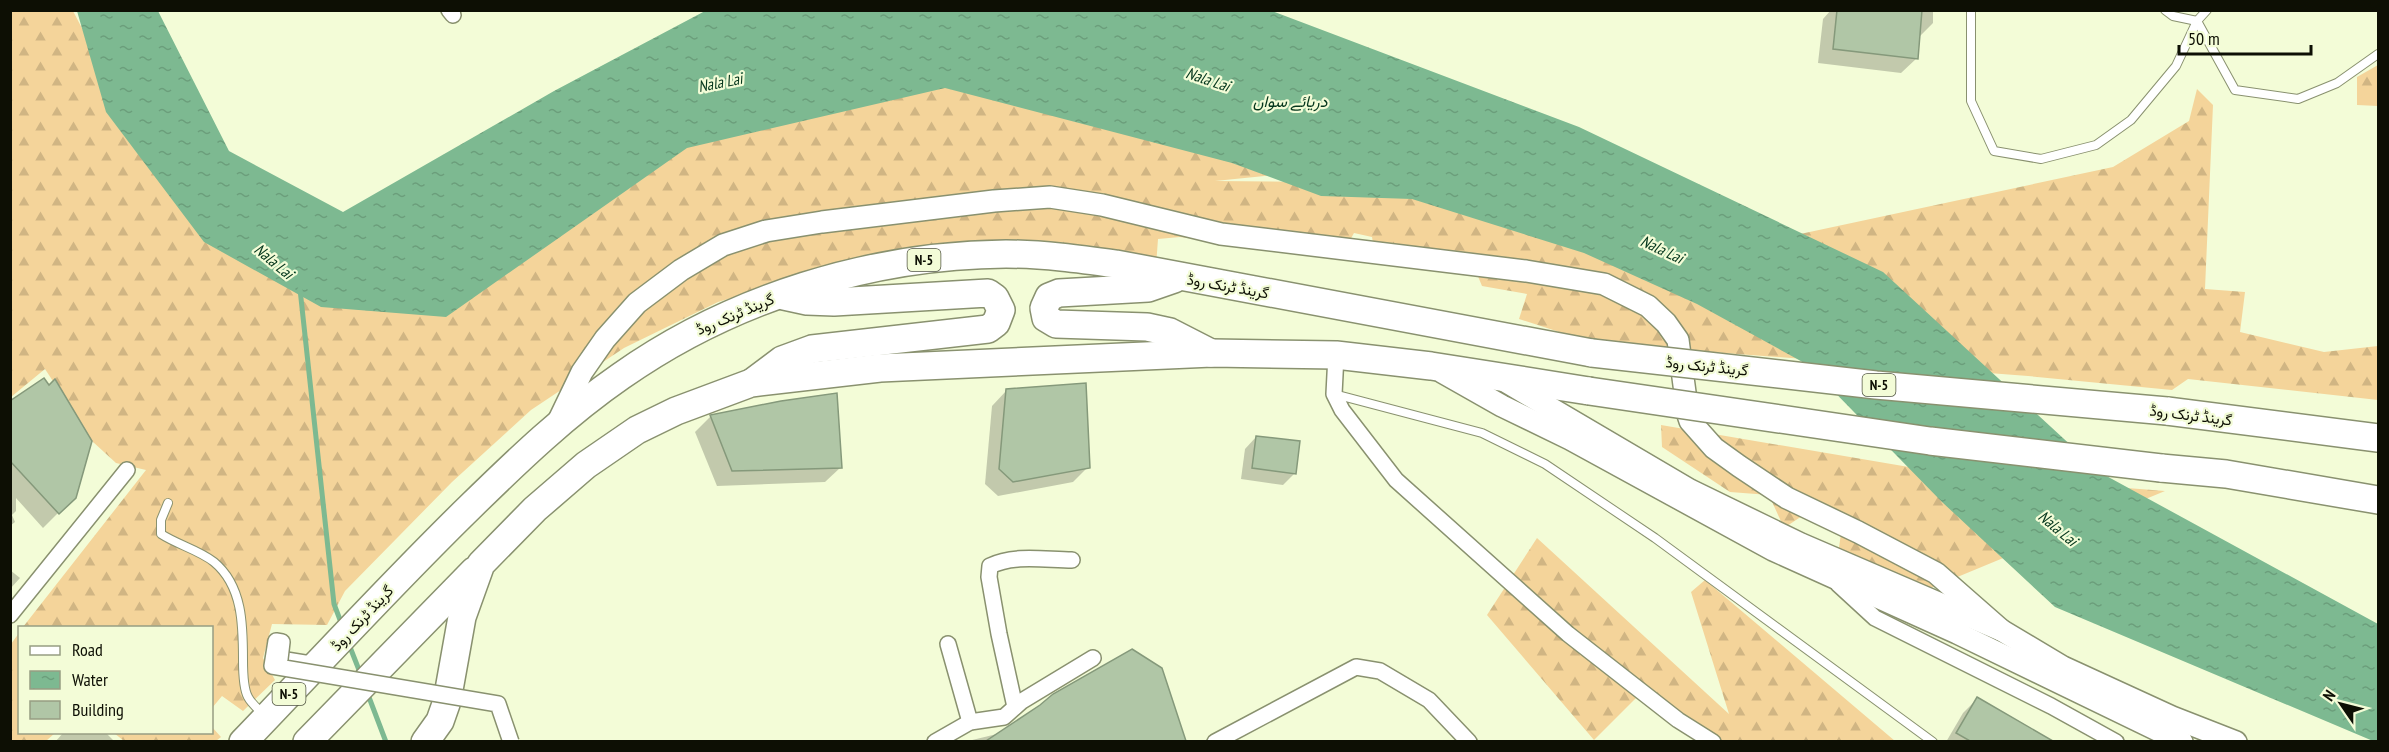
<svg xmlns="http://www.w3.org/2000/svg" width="2389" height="752" font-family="'PT Sans Narrow',Vazirmatn,sans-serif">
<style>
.forest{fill:url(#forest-firs)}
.water{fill:url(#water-ripples)}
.shadow{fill:#0003}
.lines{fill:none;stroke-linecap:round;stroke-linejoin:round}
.stream{stroke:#7db991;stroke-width:5}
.building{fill:#b0c6a6;stroke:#85997b;stroke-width:1.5}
.lane-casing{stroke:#89916f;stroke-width:10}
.street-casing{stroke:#89916f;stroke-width:18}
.secondary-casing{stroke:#89916f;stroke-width:24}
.highway-casing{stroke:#89916f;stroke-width:30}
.lane{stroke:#fff;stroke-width:8}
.street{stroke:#fff;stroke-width:15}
.secondary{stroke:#fff;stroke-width:21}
.highway{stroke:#fff;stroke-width:27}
.street-bridge-casing{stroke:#89916f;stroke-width:18;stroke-linecap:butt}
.highway-bridge-casing{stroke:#89916f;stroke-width:30;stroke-linecap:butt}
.street-bridge{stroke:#fff;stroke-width:15}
.highway-bridge{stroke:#fff;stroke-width:27}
.labels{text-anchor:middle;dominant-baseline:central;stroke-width:4.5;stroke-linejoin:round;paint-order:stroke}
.shield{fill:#f3fcd7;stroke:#525643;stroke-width:1.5}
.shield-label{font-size:14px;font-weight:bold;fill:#0d0f04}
.street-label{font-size:15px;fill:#0d0f04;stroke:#f3fcd7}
.water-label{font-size:16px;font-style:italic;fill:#04361c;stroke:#f3fcd7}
</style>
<defs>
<pattern id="forest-firs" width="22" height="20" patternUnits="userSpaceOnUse" patternTransform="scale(1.5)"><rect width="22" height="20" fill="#f4d49a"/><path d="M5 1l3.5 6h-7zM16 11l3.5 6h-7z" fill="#d0b583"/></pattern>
<pattern id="water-ripples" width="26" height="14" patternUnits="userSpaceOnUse" patternTransform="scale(1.5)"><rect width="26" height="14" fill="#7db991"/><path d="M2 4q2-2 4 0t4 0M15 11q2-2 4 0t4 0" fill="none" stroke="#6b9e7b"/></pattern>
</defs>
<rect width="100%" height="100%" fill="#f3fcd7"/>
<g class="forest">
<polygon points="11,10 73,11 166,189 307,293 680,131 968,59 1351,167 1215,181 1426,183 1650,266 2113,167 2189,121 2197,89 2213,105 2205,289 2245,292 2240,332 2324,352 2378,346 2378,400 2188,379 2172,390 2028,376 1593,343 1519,319 1527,294 1482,286 1470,257 1375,255 1372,237 1354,233 1349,242 1242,245 1180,237 1158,239 1156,266 1063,247 814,273 718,302 624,348 531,410 452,482 345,591 327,625 272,624 263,658 275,680 243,711 222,696 212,708 212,628 23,627 146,470 116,463 92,441 45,369 11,397"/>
<polygon points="2378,65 2378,106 2357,105 2357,77"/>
<polygon points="1661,425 1950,474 2165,491 1926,590 1837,562 1843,519 1805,514 1784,528 1769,495 1730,492 1662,447"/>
<polygon points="1537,538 1729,714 1691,592 1705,580 1895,741 1723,741 1642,692 1594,740 1487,615"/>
<polygon points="19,633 20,732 55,733 46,741 11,741 11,644"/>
<polygon points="212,727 221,737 216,741 124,741 114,733 212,732"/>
</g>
<polygon class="water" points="77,11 158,11 229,151 343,212 554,91 705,11 1272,11 1579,127 1883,272 2101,473 2378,624 2378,741 2373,741 2055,607 1942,502 1808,365 1697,304 1584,253 1412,199 1321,196 1232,163 945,88 687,148 446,317 321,307 204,242 106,112"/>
<g class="shadow">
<polygon points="1831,10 1933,10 1933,23 1918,38 1917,58 1901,73 1818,63 1823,19"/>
<polygon points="1007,390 1088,467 1073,482 998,496 985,484 992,406"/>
<polygon points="781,402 841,467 825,482 717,486 695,432 710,417"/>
<polygon points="10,403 62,509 43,528 16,498 16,511 12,515 15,522 10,526"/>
<polygon points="1256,437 1295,473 1283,485 1241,479 1245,449"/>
<polygon points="10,570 20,578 10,589"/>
<polygon points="1977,699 2050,742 1946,742 1963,713"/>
<polygon points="64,732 105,732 115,742 55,742"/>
<polygon points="1001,733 1183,737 1179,742 964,742"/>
</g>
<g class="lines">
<g class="stream">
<polyline points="300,289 334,604 342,625"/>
<polyline points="348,642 361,675"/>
<polyline points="367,692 386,742"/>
</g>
</g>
<g class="building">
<polygon points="1837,10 1922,10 1918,59 1833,49"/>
<polygon points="44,378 49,385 55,379 92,441 76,498 59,514 10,461 10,401"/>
<polygon points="1086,383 1090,468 1013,482 999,469 1006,389"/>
<polygon points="837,393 842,468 732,471 710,415 781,401"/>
<polygon points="1256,436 1300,441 1296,474 1252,468"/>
<polygon points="1132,649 1162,668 1186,741 986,741 1040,705 1053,694"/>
<polygon points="1977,697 2053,741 1970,741 1956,733"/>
</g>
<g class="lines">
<g class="lane-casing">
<g id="lane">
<polyline points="1971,10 1971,101 1994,151 2041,159 2096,145 2131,120 2176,66 2197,21 2207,10"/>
<polyline points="2165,10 2173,16 2197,21 2235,90 2298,99 2337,83 2378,54"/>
<polyline points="1334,394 1482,433 1545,464 1655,538 1933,742"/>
<path d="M168,503L161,520V534C178,545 199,550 214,562C243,586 243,626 243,660C243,671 243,688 248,697C251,703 258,709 263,714"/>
</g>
</g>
<g class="street-casing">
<g id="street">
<polyline points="449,10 453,15"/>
<polyline points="1336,355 1334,394 1342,410 1396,480 1568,634 1678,720 1713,742"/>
<polyline points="1838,584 1875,618 2051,706 2116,742"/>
<polyline points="10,615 127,470"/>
<polyline points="948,644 970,722"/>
<polyline points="280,659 317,665"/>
<path d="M1015,707L999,634L989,577L990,566C1014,554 1046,560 1072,560"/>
<polyline points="935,742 970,722 1004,717 1022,701 1093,658"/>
<polyline points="1215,742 1356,667 1380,671 1429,700 1469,742"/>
</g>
</g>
<g class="secondary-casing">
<g id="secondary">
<polyline points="1442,372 1502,406 1570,439 1773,550 1957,633 2182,742"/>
<polyline points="1503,380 1690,490 1801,544 2001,630 2063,667 2172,717 2236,742"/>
<polyline points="557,424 582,372 605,339 637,303 681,270 723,245 766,231 822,222 994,201 1050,197 1102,205 1221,234 1526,271 1604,284 1648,306 1666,323 1678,340 1688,415 1690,421 1714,448 1739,466 1787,498 1858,532 1936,573 2001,630"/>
</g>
</g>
<g class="highway-casing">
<g id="highway">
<polyline points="1174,279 1148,288 1059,293 1049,297 1044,308 1046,318 1056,324 1147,327 1170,332 1211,353"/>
<polyline points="754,381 782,360 812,349 988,329 996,323 1001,310 995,298 988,293 834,302 807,301 784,296"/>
<polyline points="2167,411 2378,438"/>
<polyline points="2161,468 2226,474 2378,500"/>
<path d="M243,742C319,663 392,583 470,507C518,460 566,414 621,376C732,298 871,255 1006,254C1043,254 1080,259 1116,264L1592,353"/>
<polyline points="307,742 474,571"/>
<polyline points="425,742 440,721 447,701 462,617 481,564 535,509 586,465 637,430 676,411 751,383 880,368 1212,353 1336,355 1431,366 1589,391"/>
</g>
</g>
<use href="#lane" class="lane"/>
<use href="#street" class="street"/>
<use href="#secondary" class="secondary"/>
<use href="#highway" class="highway"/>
<g class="street-bridge-casing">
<polyline id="street-bridge" points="280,659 282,642 276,641 272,666 498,704 511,742"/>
</g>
<g class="highway-bridge-casing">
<g id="highway-bridge">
<polyline points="1592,353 1876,385 2167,411"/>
<polyline points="1589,391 1930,441 2161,468"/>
</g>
</g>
<use href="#street-bridge" class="street-bridge"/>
<use href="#highway-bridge" class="highway-bridge"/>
</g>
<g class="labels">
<g class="shield">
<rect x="907.5" y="249" width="33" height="22" rx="4.5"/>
<rect x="1862.5" y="374" width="33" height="22" rx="4.5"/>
<rect x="272.5" y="683" width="33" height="22" rx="4.5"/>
</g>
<g class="shield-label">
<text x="924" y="260">N-5</text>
<text x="1879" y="385">N-5</text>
<text x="289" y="694">N-5</text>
</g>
<g class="street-label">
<text transform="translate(1228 286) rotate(10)">گرینڈ ٹرنک روڈ</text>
<text transform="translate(735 314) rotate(-23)">گرینڈ ٹرنک روڈ</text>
<text transform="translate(1707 366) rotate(6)">گرینڈ ٹرنک روڈ</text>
<text transform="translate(2191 415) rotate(7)">گرینڈ ٹرنک روڈ</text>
<text transform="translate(362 618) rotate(-47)">گرینڈ ٹرنک روڈ</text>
</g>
<g class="water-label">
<text transform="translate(1208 79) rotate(19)">Nala Lai</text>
<text transform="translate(720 82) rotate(-11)">Nala Lai</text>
<text x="1290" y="101">دریائے سواں</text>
<text transform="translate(1662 249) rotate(25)">Nala Lai</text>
<text transform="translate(274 261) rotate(40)">Nala Lai</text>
<text transform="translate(2058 528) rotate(40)">Nala Lai</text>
</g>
</g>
<rect width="2389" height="752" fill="none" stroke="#0d0f04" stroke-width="24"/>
<rect x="18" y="626" width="195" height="108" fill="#f3fcd7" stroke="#979d83" stroke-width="1.5"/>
<rect x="30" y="646" width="30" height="9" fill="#ffffff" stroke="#979d83" stroke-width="1.5"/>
<text x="72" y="656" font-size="18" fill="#0d0f04">Road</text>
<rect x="30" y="671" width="30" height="18" fill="url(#water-ripples)" stroke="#979d83" stroke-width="1.5"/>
<text x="72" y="686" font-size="18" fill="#0d0f04">Water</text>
<rect x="30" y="701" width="30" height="18" fill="#b0c6a6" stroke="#979d83" stroke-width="1.5"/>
<text x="72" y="716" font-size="18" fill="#0d0f04">Building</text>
<g transform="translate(2341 704) rotate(305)" stroke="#f3fcd7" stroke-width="4.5" paint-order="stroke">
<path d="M0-4.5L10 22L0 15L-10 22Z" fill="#0d0f04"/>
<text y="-9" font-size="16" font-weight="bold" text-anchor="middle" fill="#0d0f04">N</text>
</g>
<path d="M2179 45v9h132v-9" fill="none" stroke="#0d0f04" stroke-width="3"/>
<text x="2188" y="45" font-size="18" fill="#0d0f04" stroke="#f3fcd7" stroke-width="4.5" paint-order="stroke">50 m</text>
</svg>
